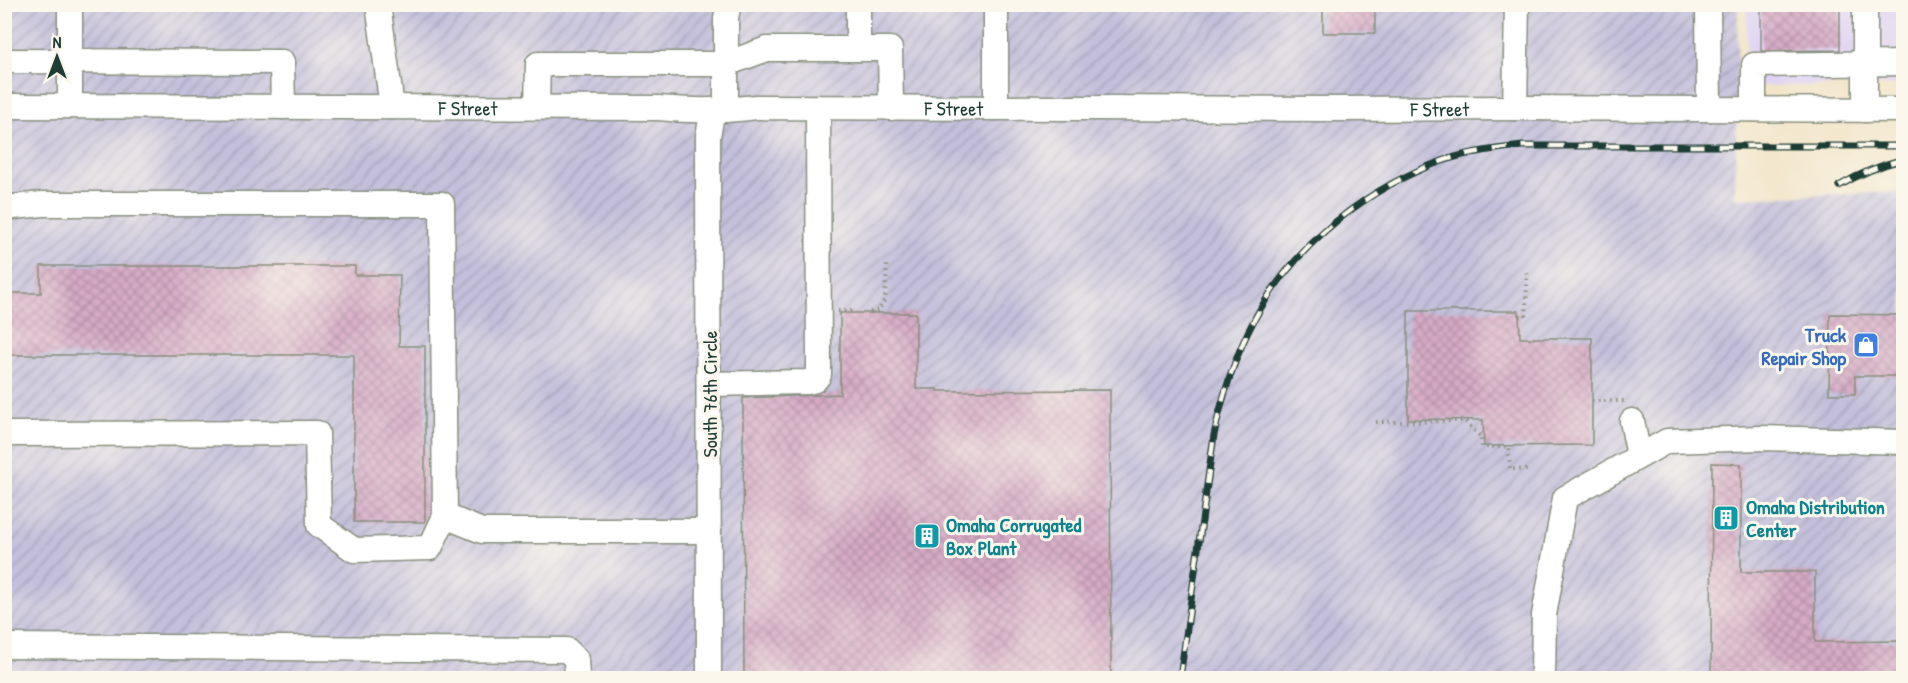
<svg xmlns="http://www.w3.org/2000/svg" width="1908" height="683" font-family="'Patrick Hand',sans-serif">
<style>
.built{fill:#e0d4f4}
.industrial{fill:url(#industrial-furrows)}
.building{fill:url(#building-cross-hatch)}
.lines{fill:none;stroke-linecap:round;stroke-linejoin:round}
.minor-casing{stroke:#88907e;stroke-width:27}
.path{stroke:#88907e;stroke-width:4;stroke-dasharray:1.5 4.5;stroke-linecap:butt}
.minor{stroke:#fff;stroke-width:24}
.rail-casing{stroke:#1f3d34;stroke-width:7}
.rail{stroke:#fbf7ec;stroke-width:4.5;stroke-dasharray:14;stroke-linecap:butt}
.labels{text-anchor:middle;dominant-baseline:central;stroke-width:6;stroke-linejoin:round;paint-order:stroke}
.street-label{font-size:20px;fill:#1f3d34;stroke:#fbf7ec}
.shop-label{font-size:20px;font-weight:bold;fill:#366cbe;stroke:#fbf7ec;text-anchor:end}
.culture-label{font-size:20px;font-weight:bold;fill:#0d838f;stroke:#fbf7ec;text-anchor:start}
</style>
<defs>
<pattern id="industrial-furrows" width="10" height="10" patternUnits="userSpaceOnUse" patternTransform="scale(1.5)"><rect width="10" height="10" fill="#c4c0db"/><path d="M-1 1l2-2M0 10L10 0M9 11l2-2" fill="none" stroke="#9f9db2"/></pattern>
<pattern id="building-cross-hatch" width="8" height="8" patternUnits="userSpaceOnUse" patternTransform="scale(1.5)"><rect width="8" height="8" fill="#d7abc6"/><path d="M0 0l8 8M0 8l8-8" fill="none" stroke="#ae8ca2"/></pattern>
</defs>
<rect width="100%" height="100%" fill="#fbf7ec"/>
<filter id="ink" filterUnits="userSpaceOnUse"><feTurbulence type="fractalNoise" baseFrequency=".0167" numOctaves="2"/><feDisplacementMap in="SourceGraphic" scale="12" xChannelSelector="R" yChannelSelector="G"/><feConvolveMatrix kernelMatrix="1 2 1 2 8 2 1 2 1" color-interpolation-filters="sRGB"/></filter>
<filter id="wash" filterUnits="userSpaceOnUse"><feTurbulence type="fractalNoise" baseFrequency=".008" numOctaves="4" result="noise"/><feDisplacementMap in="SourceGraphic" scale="24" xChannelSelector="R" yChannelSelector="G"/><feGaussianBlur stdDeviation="1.35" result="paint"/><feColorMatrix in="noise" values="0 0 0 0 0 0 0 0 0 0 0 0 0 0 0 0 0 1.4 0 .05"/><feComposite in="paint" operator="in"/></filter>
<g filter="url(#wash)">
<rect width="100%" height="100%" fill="#f2e4c8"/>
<polygon class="built" points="1747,5 1903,5 1903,85 1746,86"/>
<polygon class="industrial" points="4,5 1738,5 1735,198 1903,192 1903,678 5,678"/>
<g id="blocks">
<g class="building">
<rect x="1323" y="4" width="52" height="29"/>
<polygon points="1761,4 1840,4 1840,50 1761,51"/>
<polygon points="41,266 355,266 355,275 400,275 399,346 425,346 425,522 354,522 354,355 4,355 4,293 41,293"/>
<polygon points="1408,311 1519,311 1520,338 1592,338 1592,445 1484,446 1483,420 1408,419"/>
<polygon points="840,313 916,313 916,389 938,389 938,391 1110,390 1111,678 744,678 743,398 840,394"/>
<polygon points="1830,314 1904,315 1904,376 1855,376 1855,394 1829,394"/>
<polygon points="1712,463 1741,464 1741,572 1815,572 1815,642 1904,641 1904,678 1711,678"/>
</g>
</g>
</g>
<g filter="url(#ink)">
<use href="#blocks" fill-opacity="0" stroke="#88907e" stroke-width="1.5"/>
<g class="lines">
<g class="minor-casing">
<g id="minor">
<polyline points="70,4 70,106"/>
<polyline points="378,4 392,107"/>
<polyline points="858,4 858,49"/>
<polyline points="996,4 996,108"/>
<polyline points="1708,4 1709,109"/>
<polyline points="4,61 282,62 283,107"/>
<path id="s1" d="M4,106L658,108C690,111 724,111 757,107L1335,109L1515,108L1904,110"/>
<polyline points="537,107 538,64 726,64 767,49 890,49 891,108"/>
<polyline points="1515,108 1517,4"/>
<polyline points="1754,109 1754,65 1904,63"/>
<polyline points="726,110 726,18 729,4"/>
<polyline points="1865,110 1865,4"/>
<polyline points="4,208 43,204 442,204 445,516 430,548 354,550 319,525 317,433 4,434"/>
<polyline points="709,384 807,382 815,380 819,375 818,108"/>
<polyline points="1632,421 1639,456"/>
<polyline points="445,516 482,531 709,531"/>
<polyline points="4,646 567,650 576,659 577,678"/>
<polyline points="709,678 708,136 713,110"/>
<polyline points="1543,678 1544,615 1565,498 1667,441 1761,438 1904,442"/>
</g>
</g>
<g class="path">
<polyline points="838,311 856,311"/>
<polyline points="870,312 879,310 885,299 887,262"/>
<polyline points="1520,316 1526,316 1527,269"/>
<polyline points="1592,401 1624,401"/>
<polyline points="1376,422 1465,421 1481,437 1482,447 1509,447 1510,469 1528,470"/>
</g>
<use href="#minor" class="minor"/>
<g class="rail-casing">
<g id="rail">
<path d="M1839,186C1859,174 1881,165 1904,159"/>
<path d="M1180,678L1214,435C1222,399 1232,365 1248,332C1285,255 1355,195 1434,164C1462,153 1492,149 1523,146H1904"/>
</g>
</g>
<use href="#rail" class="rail"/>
</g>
</g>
<defs>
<g id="shop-square" transform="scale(1.35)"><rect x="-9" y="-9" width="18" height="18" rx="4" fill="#3f7fe0" stroke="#fbf7ec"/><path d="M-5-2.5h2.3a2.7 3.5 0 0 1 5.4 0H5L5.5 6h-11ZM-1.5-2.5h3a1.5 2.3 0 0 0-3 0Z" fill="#fff"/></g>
<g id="building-square" transform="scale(1.35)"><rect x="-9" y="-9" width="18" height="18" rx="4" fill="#0f9aa8" stroke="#fbf7ec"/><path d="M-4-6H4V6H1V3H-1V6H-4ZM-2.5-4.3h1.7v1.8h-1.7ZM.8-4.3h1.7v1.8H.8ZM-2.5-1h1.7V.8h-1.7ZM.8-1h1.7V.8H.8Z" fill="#fff"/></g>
</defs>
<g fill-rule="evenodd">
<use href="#shop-square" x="1866" y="345"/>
<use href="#building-square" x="1726" y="518"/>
<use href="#building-square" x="927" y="536"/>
</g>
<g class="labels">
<g class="street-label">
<text stroke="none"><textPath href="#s1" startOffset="464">F Street</textPath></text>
<text stroke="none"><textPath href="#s1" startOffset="950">F Street</textPath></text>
<text stroke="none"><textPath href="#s1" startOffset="1436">F Street</textPath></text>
<text transform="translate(709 394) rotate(-90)">South 76th Circle</text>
</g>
<g class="shop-label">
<text x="1846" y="334">Truck<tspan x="1846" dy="23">Repair Shop</tspan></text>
</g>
<g class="culture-label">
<text x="1746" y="506">Omaha Distribution<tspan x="1746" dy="23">Center</tspan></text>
<text x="946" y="524">Omaha Corrugated<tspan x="946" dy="23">Box Plant</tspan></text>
</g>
</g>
<rect width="1908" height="683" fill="none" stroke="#fbf7ec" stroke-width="24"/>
<g transform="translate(57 57)" stroke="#fbf7ec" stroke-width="4.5" paint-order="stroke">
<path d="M0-4.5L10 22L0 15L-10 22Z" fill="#1f3d34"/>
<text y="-9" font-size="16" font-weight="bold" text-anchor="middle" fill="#1f3d34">N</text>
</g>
</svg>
